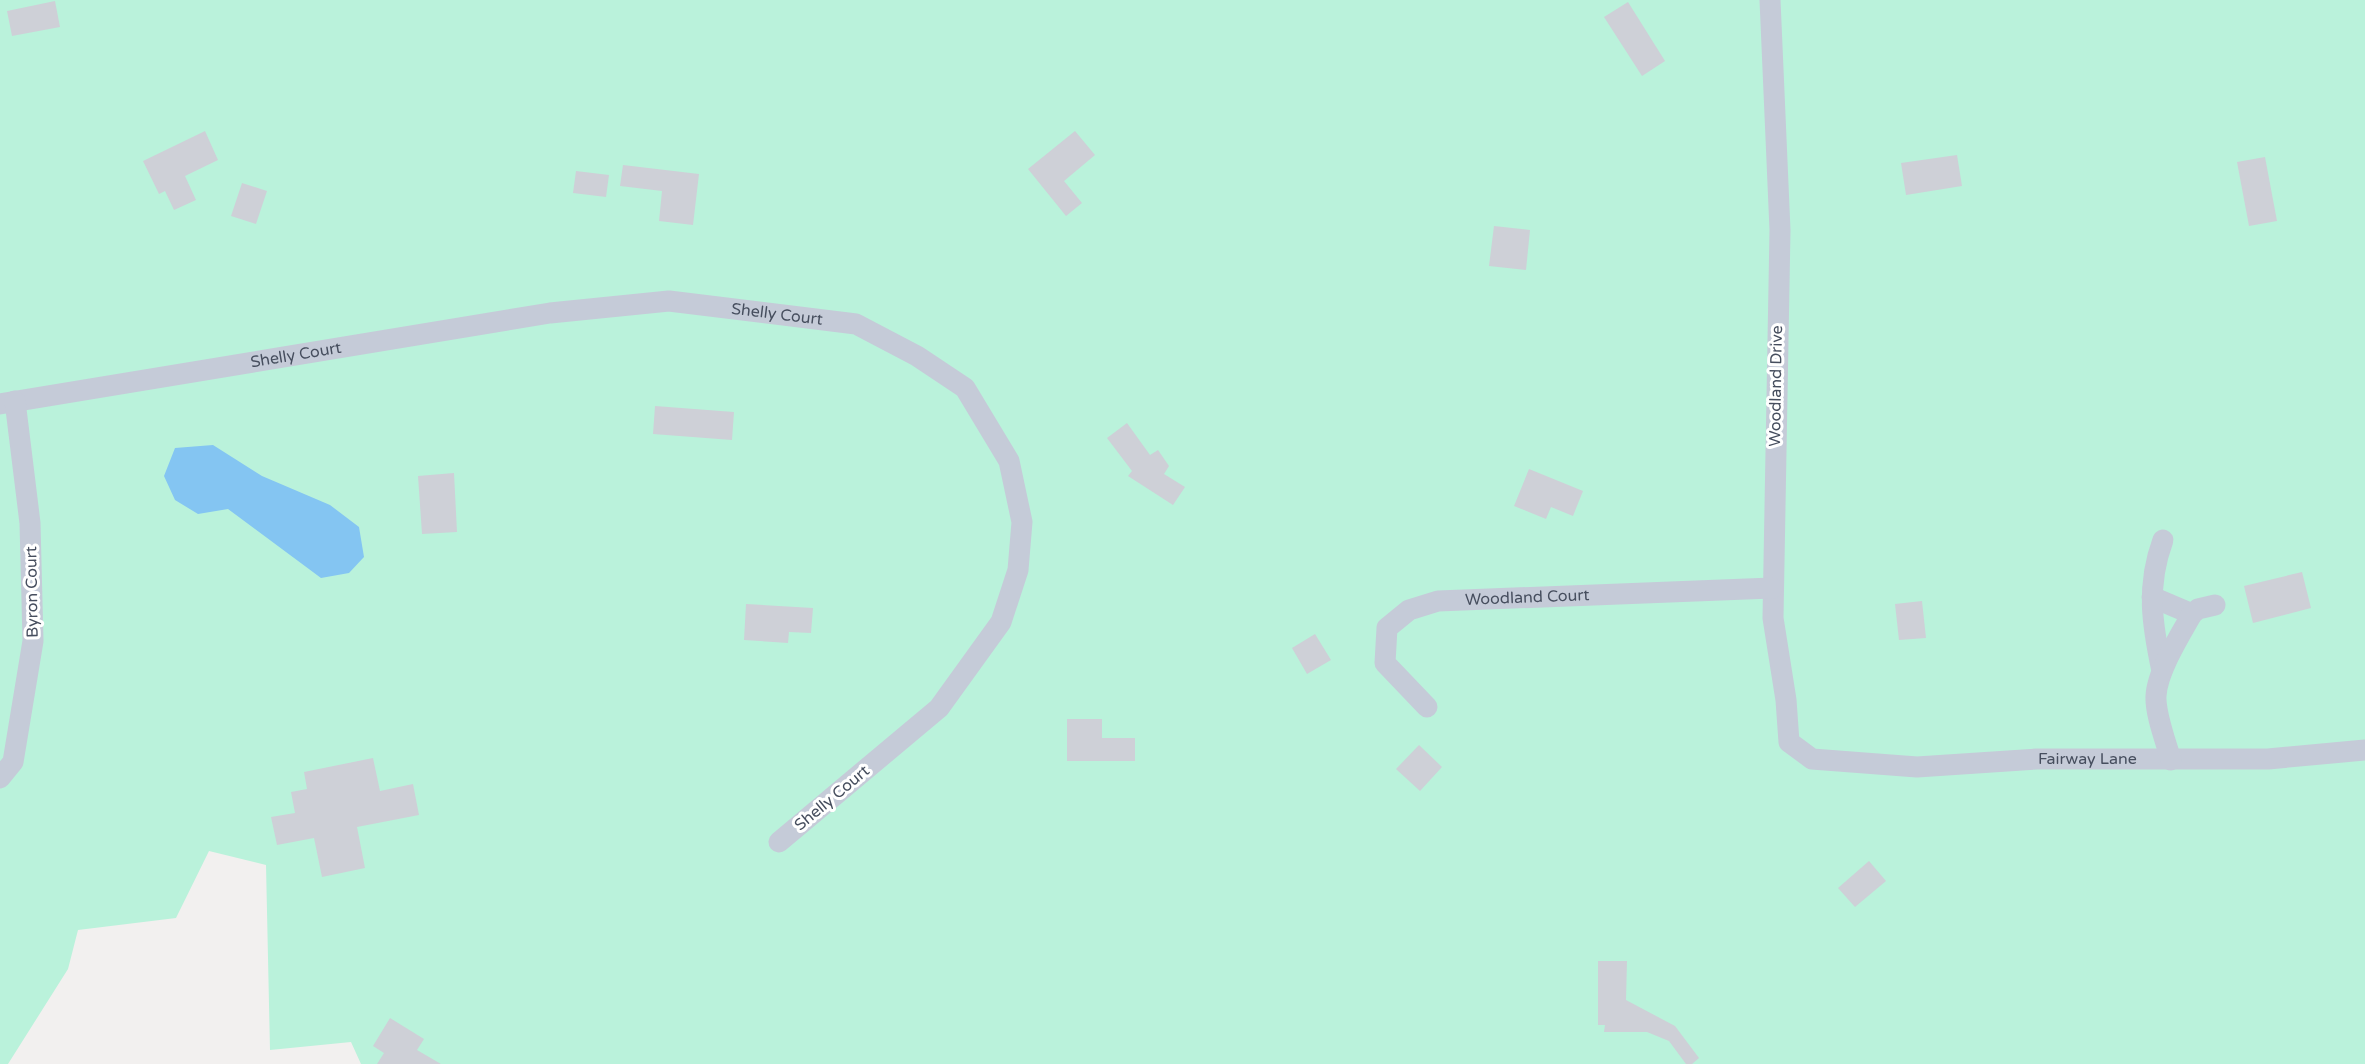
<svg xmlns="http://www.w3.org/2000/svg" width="2365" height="1064" font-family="'Varela Round',sans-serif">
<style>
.green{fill:#baf2db}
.water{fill:#84c5f2}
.building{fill:#ced0d7}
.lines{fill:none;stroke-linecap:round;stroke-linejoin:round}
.minor{stroke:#c5cbd8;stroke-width:21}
.labels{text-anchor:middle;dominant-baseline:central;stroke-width:6;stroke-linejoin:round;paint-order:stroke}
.street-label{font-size:16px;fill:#464e5e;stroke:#fff}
</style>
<rect width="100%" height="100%" fill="#f2f0ef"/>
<polygon class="green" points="0,0 2365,0 2365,1064 361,1064 351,1042 270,1050 266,865 209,851 176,918 78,930 68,969 8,1064 0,1064"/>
<polygon class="water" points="213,445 262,476 330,505 359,527 364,557 349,573 321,578 228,509 198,514 175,500 164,476 175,448"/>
<g class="building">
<polygon points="55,1 60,27 12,36 7,11"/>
<polygon points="1628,2 1665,61 1642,76 1604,17"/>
<polygon points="205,131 218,160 185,176 196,200 174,210 165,191 159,194 143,161"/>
<polygon points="1075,131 1095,155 1064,181 1082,203 1066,216 1028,169"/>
<polygon points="1957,155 1962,186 1906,195 1901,163"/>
<polygon points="2265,157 2277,221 2249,226 2237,162"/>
<polygon points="623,165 699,174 693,225 659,221 662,191 620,186"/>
<polygon points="576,171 609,175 606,197 573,193"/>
<polygon points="242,183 267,191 256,224 231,216"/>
<polygon points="1494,226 1530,230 1526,270 1489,266"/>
<polygon points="655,406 734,412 732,440 653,434"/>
<polygon points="1127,423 1150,455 1158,450 1169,466 1164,474 1185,487 1173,505 1128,476 1132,471 1107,438"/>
<polygon points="1529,469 1583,491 1573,516 1551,507 1546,519 1514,506"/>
<polygon points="454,473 457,532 422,534 418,476"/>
<polygon points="2302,572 2311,608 2253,623 2244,586"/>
<polygon points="1922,601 1926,638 1899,640 1895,604"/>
<polygon points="746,604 813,608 811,633 789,632 788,643 744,640"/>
<polygon points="1315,634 1331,660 1307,674 1292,648"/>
<polygon points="1067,719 1102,719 1102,738 1135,738 1135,761 1067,761"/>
<polygon points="1419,745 1442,767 1420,791 1396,769"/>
<polygon points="373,758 380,791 413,784 419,815 357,827 365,868 322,877 314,838 277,845 271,817 295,813 291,792 307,789 304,772"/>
<polygon points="1869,861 1886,881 1855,907 1838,888"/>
<polygon points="1598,961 1627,961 1626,1000 1675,1026 1699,1058 1692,1064 1686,1064 1669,1041 1647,1032 1604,1032 1605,1025 1598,1025"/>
<polygon points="390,1018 424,1039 417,1050 441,1064 377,1064 384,1053 373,1046"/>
</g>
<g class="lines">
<g class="minor">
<path id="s1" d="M1770,0L1780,230L1773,618L1786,700L1789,742L1812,759L1917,767L2037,759H2268L2365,750"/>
<path id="s2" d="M0,404L550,313L669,301L856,324L917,356L965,388L1009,461L1022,522L1018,570L1001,622L939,708L779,842"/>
<polyline points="2152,597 2192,614"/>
<path d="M2162,671C2152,624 2146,586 2163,540"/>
<path id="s3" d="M1427,707L1385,663L1387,628L1409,610L1438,601L1772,588"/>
<path d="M2171,760C2166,742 2155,714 2156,696C2157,672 2180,635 2192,614L2198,609L2215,605"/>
<polyline points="0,778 13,762 33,641 30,523 15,401"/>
</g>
</g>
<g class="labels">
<g class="street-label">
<text stroke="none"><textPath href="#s2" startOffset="786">Shelly Court</textPath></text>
<text stroke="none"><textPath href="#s2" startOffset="300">Shelly Court</textPath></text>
<text transform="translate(1776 386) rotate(-89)">Woodland Drive</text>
<text transform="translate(32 592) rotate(-91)">Byron Court</text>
<text stroke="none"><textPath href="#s3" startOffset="244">Woodland Court</textPath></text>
<text stroke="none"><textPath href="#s1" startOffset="1048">Fairway Lane</textPath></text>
<text transform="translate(832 798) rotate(-40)">Shelly Court</text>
</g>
</g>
</svg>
